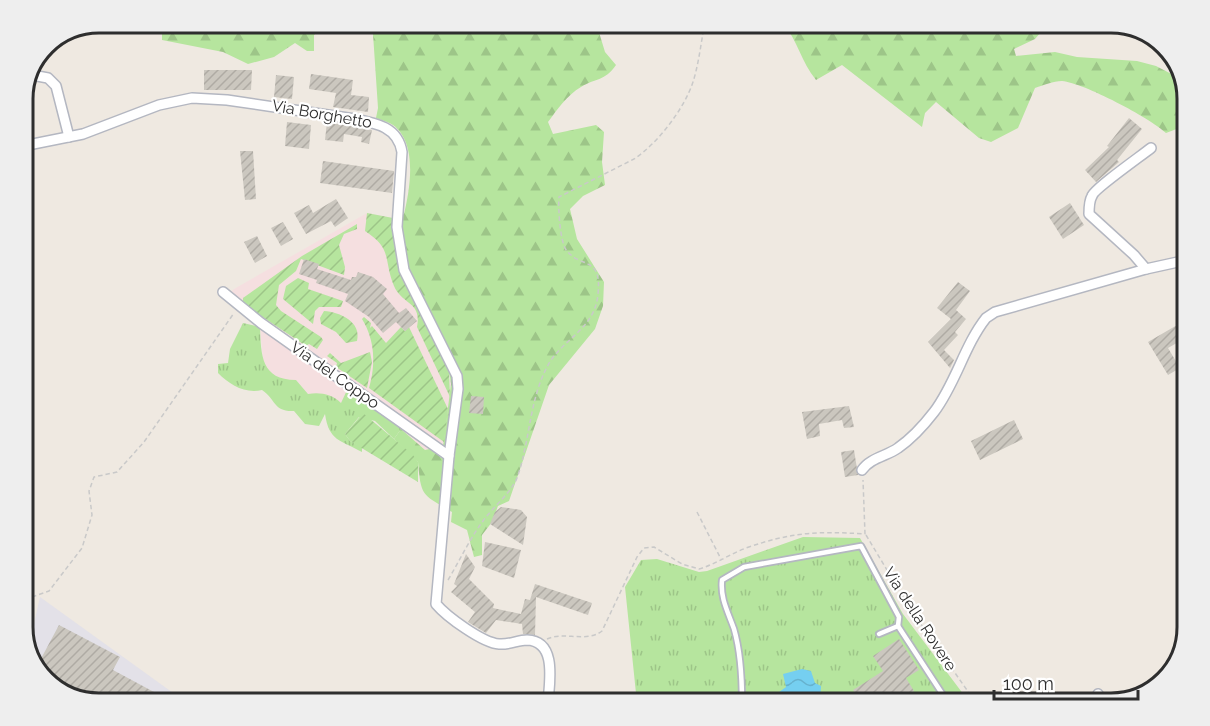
<svg xmlns="http://www.w3.org/2000/svg" width="1210" height="726" font-family="Raleway,sans-serif">
<style>
.industrial{fill:#e3e1e8}
.medical{fill:#f5dfe0}
.grass{fill:url(#grass-tufts)}
.forest{fill:url(#forest-firs)}
.garden{fill:url(#garden-furrows)}
.water{fill:url(#water-waves)}
.building{fill:url(#building-hatch)}
.lines{fill:none;stroke-linecap:round;stroke-linejoin:round}
.service-casing{stroke:#b4b7c1;stroke-width:8}
.minor-casing{stroke:#b4b7c1;stroke-width:12}
.path{stroke:#c9c9c9;stroke-width:1.5;stroke-dasharray:4.5 3;stroke-linecap:butt}
.service{stroke:#fff;stroke-width:4.5}
.minor{stroke:#fff;stroke-width:9}
.labels{text-anchor:middle;dominant-baseline:central;stroke-width:4.5;stroke-linejoin:round;paint-order:stroke}
.street-label{font-size:16px;fill:#2e2e2e;stroke:#fff}
.rim{fill:none;stroke:#2e2e2e;stroke-width:3}
</style>
<defs>
<pattern id="grass-tufts" width="24" height="20" patternUnits="userSpaceOnUse" patternTransform="scale(1.5)"><rect width="24" height="20" fill="#b6e59e"/><path d="M3 7l-1-3M5 7V3M7 7l1-3M15 17l-1-3M17 17v-4M19 17l1-3" fill="none" stroke="#9dc588"/></pattern>
<pattern id="forest-firs" width="22" height="20" patternUnits="userSpaceOnUse" patternTransform="scale(1.5)"><rect width="22" height="20" fill="#b6e59e"/><path d="M5 1l3.5 6h-7zM16 11l3.5 6h-7z" fill="#9dc588"/></pattern>
<pattern id="garden-furrows" width="10" height="10" patternUnits="userSpaceOnUse" patternTransform="scale(1.5)"><rect width="10" height="10" fill="#b6e59e"/><path d="M-1 1l2-2M0 10L10 0M9 11l2-2" fill="none" stroke="#9dc588"/></pattern>
<pattern id="water-waves" width="16" height="10" patternUnits="userSpaceOnUse" patternTransform="scale(1.5)"><rect width="16" height="10" fill="#75cff0"/><path d="M0 5q4-4 8 0t8 0" fill="none" stroke="#66b2ce"/></pattern>
<pattern id="building-hatch" width="6" height="6" patternUnits="userSpaceOnUse" patternTransform="scale(1.5)"><rect width="6" height="6" fill="#cbc7bf"/><path d="M-1 1l2-2M0 6l6-6M5 7l2-2" fill="none" stroke="#afaba4"/></pattern>
</defs>
<rect width="100%" height="100%" fill="#efe9e1"/>
<polygon class="industrial" points="40,597 187,703 99,703 60,693 33,666 28,650"/>
<polygon class="medical" points="367,213 393,218 451,384 443,446 425,450 386,416 345,394 341,404 308,394 296,380 283,380 271,374 263,360 260,327 224,298 234,289"/>
<g class="grass">
<path d="M243,323L260,327C261,355 261,380 296,380L308,394C320,392 332,394 341,403L348,388L401,429L394,439L375,421L359,417L345,434L350,441L362,447V452C340,440 329,441 325,414L319,426L305,424L294,411C273,412 276,399 262,390C245,394 230,385 218,373V364L228,363L230,349Z"/>
<polygon points="803,537 860,538 903,614 970,703 637,703 625,587 641,560 657,559 699,572 707,571"/>
</g>
<g class="forest">
<path d="M962,22C977,28 985,23 999,22C1015,21 1027,25 1041,32L1035,39L1014,49L1016,56L1055,52L1077,57L1137,61L1156,66L1183,80L1187,94V125L1166,133C1150,118 1084,83 1062,81C1053,81 1044,85 1035,88L1018,128L991,142L979,138L936,102L925,113L922,127L842,65L816,80C801,62 798,41 783,23Z"/>
<path d="M162,23H602L598,29L605,52L616,65C604,82 597,77 581,87C567,95 557,110 548,122L553,134L596,125L604,132L602,162L605,185L583,196L570,209L577,239L604,282L603,306L595,329L549,385L509,501L498,506L492,522L482,535V555L474,557L467,530L451,522L452,512C422,494 421,497 418,462L394,439L401,429L425,450L443,446L451,384L449,371L398,267L393,218L404,214C410,189 418,143 393,125C389,122 381,120 376,118L378,108L373,34L368,29L320,30L314,35V51H307L295,43L274,57L248,64L223,52L162,40Z"/>
</g>
<g class="garden">
<path d="M367,213L393,218L398,267L449,371L450,397L417,327C422,301 402,305 394,286C383,259 393,249 365,231Z"/>
<polygon points="357,224 357,229 344,234 339,245 345,267 344,275 301,259 296,271 279,285 276,305 281,311 321,337 323,340 317,349 309,344 306,346 243,304 243,298 302,256"/>
<polygon points="298,278 309,283 308,289 343,301 341,307 319,307 315,311 313,324 283,299 286,286"/>
<path d="M324,311C340,312 362,322 357,341L346,343L336,332L321,324L320,318Z"/>
<path d="M364,317L371,323L370,328L372,326L386,343L401,327L405,331L409,327L448,409L444,442L369,388C376,365 375,340 362,319Z"/>
<polygon points="370,352 372,362 367,388 336,367 337,363 327,356 330,353 341,363"/>
<polygon points="363,413 413,455 418,462 418,482 350,441 345,434"/>
</g>
<polygon class="water" points="802,669 811,671 815,683 821,686 820,703 772,703 775,695 786,687 783,674"/>
<g class="building">
<polygon points="174,22 199,22 197,31 174,26"/>
<polygon points="204,70 252,70 251,90 204,90"/>
<polygon points="311,74 353,80 351,95 369,97 368,112 333,107 336,93 309,89"/>
<polygon points="276,75 294,77 292,99 274,97"/>
<polygon points="1129,118 1142,129 1117,160 1119,162 1096,182 1085,170 1109,147 1107,146"/>
<polygon points="287,122 311,125 309,149 285,146"/>
<polygon points="327,122 372,130 369,144 361,142 362,137 344,134 343,142 325,140"/>
<polygon points="240,151 253,151 256,199 245,200"/>
<polygon points="323,161 394,171 392,193 320,183"/>
<polygon points="336,199 348,218 335,227 331,221 306,234 294,213 309,205 313,213"/>
<polygon points="1070,203 1084,225 1063,239 1049,217"/>
<polygon points="283,222 293,239 281,246 271,228"/>
<polygon points="257,236 267,256 255,263 244,242"/>
<polygon points="304,259 319,264 317,269 351,280 352,277 356,277 358,272 373,277 387,289 383,294 399,313 406,308 417,321 405,331 396,322 383,333 369,317 345,301 348,294 316,283 317,280 299,274"/>
<polygon points="958,282 970,291 956,310 966,319 955,332 958,335 944,350 954,360 950,368 928,342 951,319 937,308"/>
<polygon points="1184,321 1187,326 1187,348 1182,340 1168,348 1180,368 1168,375 1148,342"/>
<polygon points="471,396 484,397 483,414 469,413"/>
<polygon points="849,406 854,427 844,428 842,420 819,424 820,436 807,439 802,412"/>
<polygon points="1014,420 1023,439 980,460 971,441"/>
<polygon points="854,450 858,475 845,477 841,452"/>
<polygon points="501,507 521,510 527,517 523,545 490,524 495,512"/>
<polygon points="485,542 521,550 514,578 482,566"/>
<polygon points="466,554 475,567 469,579 494,604 493,608 521,614 525,599 530,600 535,584 592,603 588,615 536,597 535,635 523,634 522,624 496,620 486,633 468,622 475,612 451,592 457,586 454,584"/>
<polygon points="59,625 120,657 113,670 154,692 148,704 99,704 60,693 36,668"/>
<polygon points="899,639 919,670 906,678 914,691 894,704 862,704 853,690 883,671 873,656"/>
</g>
<g class="lines">
<g class="service-casing">
<g id="service">
<polyline points="879,634 898,626 945,698 945,703"/>
<path d="M742,703C742,679 741,653 734,629C728,612 720,598 722,580L744,567L861,546L899,617L898,626"/>
</g>
</g>
<g class="minor-casing">
<g id="minor">
<polyline points="32,75 48,78 56,86 69,137"/>
<path d="M23,146L83,134L159,105L192,98L227,100L355,119C376,123 398,127 402,152L397,227L404,270L457,376L458,389L449,456L436,604C447,617 483,643 499,644C509,645 518,640 527,640C558,641 549,684 548,703"/>
<path d="M1146,269L1134,255L1089,214C1089,209 1089,201 1092,196C1094,189 1141,156 1151,148"/>
<polyline points="223,292 261,323 449,456"/>
<path d="M862,470C870,458 887,456 898,448C911,439 924,425 934,412C956,383 964,346 986,318L995,312L1146,269L1187,260"/>
<polyline points="23,599 25,610 23,627"/>
<polyline points="1098,694 1104,703"/>
</g>
</g>
<g class="path">
<polyline points="697,512 721,559"/>
<polyline points="866,535 911,610 976,703"/>
<path d="M448,580C460,560 469,540 483,521C493,507 511,493 517,478C530,442 529,401 547,367C561,339 595,330 598,294C602,256 582,269 567,251C560,244 558,207 559,197L634,159C658,143 684,109 693,82C699,63 701,42 705,22"/>
<polyline points="32,597 49,591 82,548 92,515 89,491 94,477 117,472 144,442 234,313"/>
<path d="M547,639C564,631 587,643 602,631L637,557L644,548L654,547L682,564L699,569C716,564 730,554 746,548C792,532 817,531 865,534L863,480"/>
</g>
<use href="#service" class="service"/>
<use href="#minor" class="minor"/>
</g>
<g class="labels">
<g class="street-label">
<text transform="translate(322 114) rotate(10)">Via Borghetto</text>
<text transform="translate(335 375) rotate(35)">Via del Coppo</text>
<text transform="translate(920 619) rotate(57)">Via della Rovere</text>
</g>
</g>
<path d="M0 0H1210V726H0ZM99 33H1111A66 66 0 0 1 1177 99V627A66 66 0 0 1 1111 693H99A66 66 0 0 1 33 627V99A66 66 0 0 1 99 33Z" fill="#eee" fill-rule="evenodd"/>
<path class="rim" d="M99 33H1111A66 66 0 0 1 1177 99V627A66 66 0 0 1 1111 693H99A66 66 0 0 1 33 627V99A66 66 0 0 1 99 33Z"/>
<path d="M994 690v9h144v-9" fill="none" stroke="#2e2e2e" stroke-width="3"/>
<text x="1003" y="690" font-size="18" fill="#2e2e2e" stroke="#ffffff" stroke-width="4.5" paint-order="stroke">100 m</text>
</svg>
